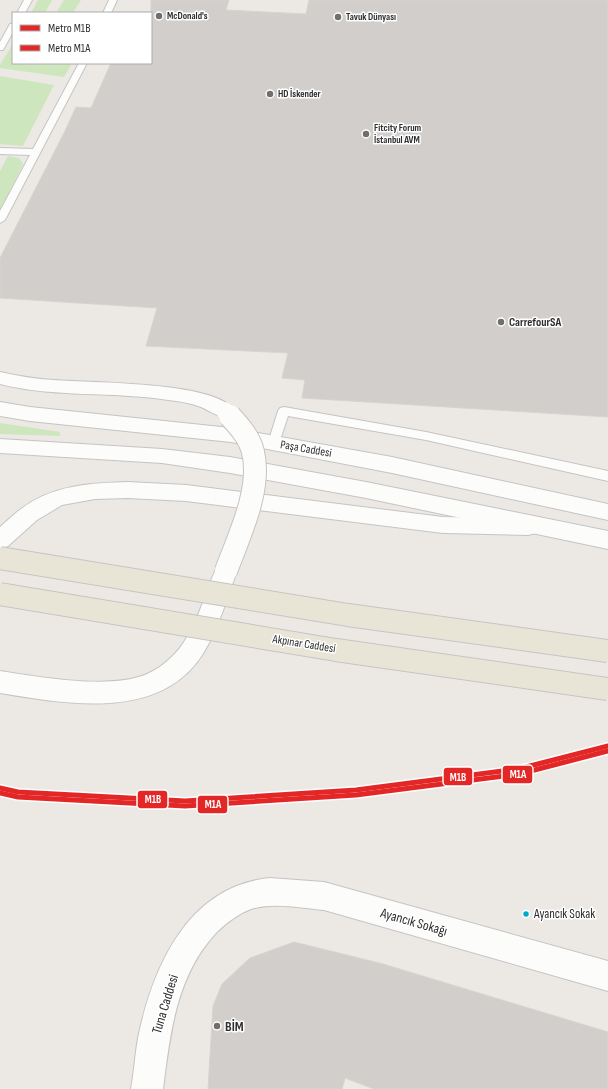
<svg xmlns="http://www.w3.org/2000/svg" width="608" height="1089" font-family="'Sofia Sans Condensed',sans-serif">
<style>
.green{fill:#cee6be}
.building{fill:#d1cecb;stroke:#d7d4d0}
.lines{fill:none;stroke-linecap:round;stroke-linejoin:round}
.service-casing{stroke:#c5c4c5;stroke-width:2}
.minor-casing{stroke:#c5c4c5;stroke-width:2}
.secondary-casing{stroke:#c5c4c5;stroke-width:2}
.service{fill:#fcfcfb;fill-rule:evenodd}
.minor{fill:#fcfcfb;fill-rule:evenodd}
.secondary{fill:#fcfcfb;fill-rule:evenodd}
.minor-bridge-far1-casing{stroke:#c5c4c5;stroke-width:19;stroke-linecap:butt}
.minor-bridge-casing{stroke:#c5c4c5;stroke-width:24;stroke-linecap:butt}
.primary-bridge-casing{stroke:#c6c5c4;stroke-width:24;stroke-linecap:butt}
.minor-bridge-far1{stroke:#fcfcfb;stroke-width:18}
.minor-bridge{stroke:#fcfcfb;stroke-width:22}
.primary-bridge{stroke:#e8e4d6;stroke-width:22}
.metro-1-casing{stroke:#fff;stroke-width:8}
.metro-2-casing{stroke:#fff;stroke-width:8}
.metro-1{stroke:#e32726;stroke-width:5}
.metro-2{stroke:#e32726;stroke-width:5}
.poi-dot{fill:#706f6e;stroke:#fff;stroke-width:1.5}
.bus-dot{fill:#00a9ce;stroke:#fff;stroke-width:1.5}
.labels{text-anchor:middle;dominant-baseline:central;stroke-width:3;stroke-linejoin:round;paint-order:stroke}
.far-poi-label{font-size:10px;font-weight:bold;fill:#2e2e2e;stroke:#fff;text-anchor:start}
.poi-label{font-size:12px;font-weight:bold;fill:#2e2e2e;stroke:#fff;text-anchor:start}
.street-label{font-size:12px;fill:#2e2e2e;stroke:#fff}
.near-bus-label{font-size:13px;fill:#2e2e2e;stroke:#fff;text-anchor:start}
.near-street-label{font-size:14px;fill:#2e2e2e;stroke:#fff}
.near-poi-label{font-size:14px;font-weight:bold;fill:#2e2e2e;stroke:#fff;text-anchor:start}
.line-badge{stroke:#fff;stroke-width:1.5}
.badge-label{font-size:11px;text-anchor:middle;font-weight:bold;fill:#fff}
</style>
<rect width="100%" height="100%" fill="#ece8e4"/>
<g class="green">
<polygon points="38,0 52,0 45,13 31,13"/>
<polygon points="64,0 81,0 73,13 56,13"/>
<polygon points="13,44 13,63 72,63 64,77 0,68 0,65"/>
<polygon points="0,76 54,85 23,146 0,144"/>
<polygon points="8,156 19,158 23,164 0,211 0,171"/>
<polygon points="0,423 60,432 60,436 0,434"/>
</g>
<g class="building">
<polygon points="151,0 229,0 226,10 306,14 309,0 608,0 608,417 302,398 305,380 282,378 288,353 146,346 157,308 0,298 0,258 65,131 76,107 91,108 111,63 151,63"/>
<polygon points="294,942 383,964 608,1032 608,1089 374,1089 345,1078 342,1089 208,1089 213,1006 222,984 250,958"/>
</g>
<g class="lines">
<g class="service-casing">
<g id="service">
<polygon points="24,0 32,0 25,13 17,13"/>
<polygon points="109,0 117,0 111,13 103,13"/>
<polygon points="10,24 13,24 13,32 3,50 0,50 0,42"/>
<polygon points="79,63 87,63 5,220 0,223 0,211 30,155 0,154 0,148 33,149"/>
<polygon points="284,407 426,432 608,471 608,481 426,440 288,416 278,446 274,447 270,446 268,443 278,411 280,408"/>
</g>
</g>
<g class="minor-casing">
<g id="minor">
<path d="M0,372C18,376 36,379 54,380C89,383 217,381 235,411L232,416C220,419 212,412 201,407C190,403 179,401 168,400C112,391 55,398 0,384Z"/>
<path d="M128,482L186,485L443,517L528,519L536,521L539,527L536,533L528,535L443,533L186,501L128,498L95,499L62,505L37,520L8,546L0,549V527C7,521 14,514 21,509C52,485 91,483 128,482Z"/>
<path d="M226,562L234,565L237,571C227,598 219,627 204,652C162,722 67,704 0,693V671C39,677 111,690 147,674C163,667 179,652 187,637C201,615 206,588 218,565Z"/>
</g>
</g>
<g class="secondary-casing">
<g id="secondary">
<polygon points="0,402 30,407 231,428 392,457 608,504 608,520 392,473 231,442 30,421 0,416"/>
<polygon points="0,439 162,449 230,457 366,482 608,531 608,549 366,498 230,473 162,463 0,453"/>
<path d="M270,878L324,882L608,961V991L324,910C301,908 274,902 251,909C238,914 226,923 216,933C176,976 170,1034 163,1089H131C134,1072 135,1055 138,1038C153,966 188,886 270,878Z"/>
</g>
</g>
<use href="#service" class="service"/>
<use href="#minor" class="minor"/>
<use href="#secondary" class="secondary"/>
<g class="minor-bridge-far1-casing">
<polyline id="minor-bridge-far1" points="225,411 231,417"/>
</g>
<g class="minor-bridge-casing">
<path id="minor-bridge" d="M226,571C239,536 262,489 253,452C250,438 239,426 230,416"/>
</g>
<g class="primary-bridge-casing">
<g id="primary-bridge">
<polyline points="0,558 348,615 608,651"/>
<polyline points="0,594 336,650 608,689"/>
</g>
</g>
<use href="#minor-bridge-far1" class="minor-bridge-far1"/>
<use href="#minor-bridge" class="minor-bridge"/>
<use href="#primary-bridge" class="primary-bridge"/>
<g class="metro-1-casing">
<polyline id="metro-1" points="0,788 18,792 185,801 356,790 518,769 608,746"/>
</g>
<g class="metro-2-casing">
<polyline id="metro-2" points="0,793 18,797 185,806 356,795 519,774 608,751"/>
</g>
<use href="#metro-1" class="metro-1"/>
<use href="#metro-2" class="metro-2"/>
</g>
<g class="poi-dot">
<circle cx="159" cy="16" r="4"/>
<circle cx="338" cy="17" r="4"/>
<circle cx="270" cy="94" r="4"/>
<circle cx="366" cy="134" r="4"/>
<circle cx="501" cy="322" r="4"/>
<circle cx="217" cy="1026" r="4"/>
</g>
<circle class="bus-dot" cx="526" cy="914" r="3.5"/>
<g class="labels">
<g class="far-poi-label">
<text x="167" y="16">McDonald's</text>
<text x="346" y="17">Tavuk Dünyası</text>
<text x="278" y="94">HD İskender</text>
<text x="374" y="128">Fitcity Forum<tspan x="374" dy="12">İstanbul AVM</tspan></text>
</g>
<g class="poi-label">
<text x="509" y="322">CarrefourSA</text>
</g>
<g class="street-label">
<text transform="translate(306 449) rotate(10)">Paşa Caddesi</text>
<text transform="translate(304 644) rotate(9)">Akpınar Caddesi</text>
</g>
<g class="near-bus-label">
<text x="534" y="914">Ayancık Sokak</text>
</g>
<g class="near-street-label">
<text transform="translate(414 922) rotate(16)">Ayancık Sokağı</text>
<text transform="translate(165 1004) rotate(-73)">Tuna Caddesi</text>
</g>
<g class="near-poi-label">
<text x="225" y="1026">BİM</text>
</g>
</g>
<g class="line-badge">
<rect x="502" y="765" width="31" height="19" rx="4" fill="#e32726"/>
<rect x="443" y="767" width="30" height="19" rx="4" fill="#e32726"/>
<rect x="137" y="790" width="31" height="19" rx="4" fill="#e32726"/>
<rect x="197" y="795" width="31" height="19" rx="4" fill="#e32726"/>
</g>
<g class="badge-label">
<text x="518" y="778">M1A</text>
<text x="458" y="781">M1B</text>
<text x="153" y="803">M1B</text>
<text x="213" y="808">M1A</text>
</g>
<rect x="12" y="12" width="140" height="52" fill="#ffffff" stroke="#ababab"/>
<rect x="20" y="25" width="20" height="6" fill="#e32726" stroke="#ababab"/>
<text x="48" y="32" font-size="12" fill="#2e2e2e">Metro M1B</text>
<rect x="20" y="45" width="20" height="6" fill="#e32726" stroke="#ababab"/>
<text x="48" y="52" font-size="12" fill="#2e2e2e">Metro M1A</text>
</svg>
